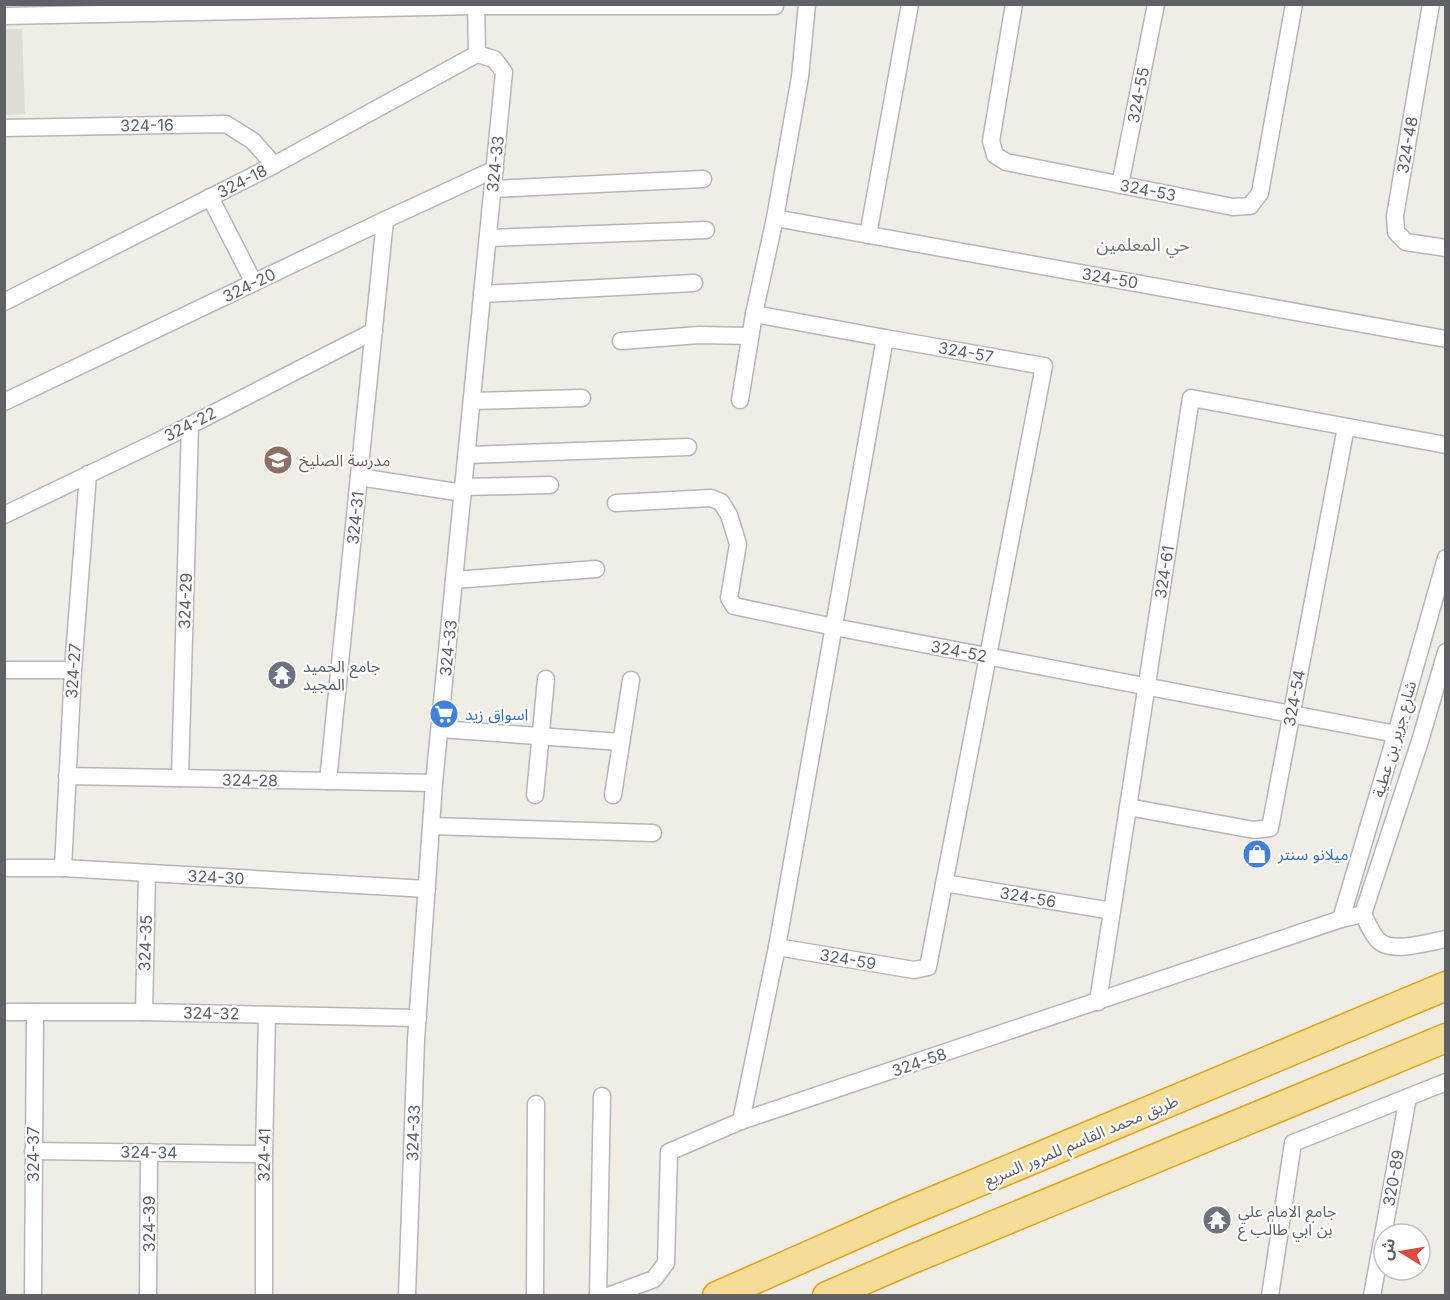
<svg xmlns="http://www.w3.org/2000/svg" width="1450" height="1300" font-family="Inter,'Noto Sans Arabic',sans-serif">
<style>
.education{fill:#dfdcd5}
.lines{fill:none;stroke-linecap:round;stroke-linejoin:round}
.street-casing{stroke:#b3b6ba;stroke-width:19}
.highway-casing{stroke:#e4a011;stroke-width:31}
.street{stroke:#fff;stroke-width:16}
.highway{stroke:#f5dd97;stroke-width:28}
.labels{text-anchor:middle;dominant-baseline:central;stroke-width:4.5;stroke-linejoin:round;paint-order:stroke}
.street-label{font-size:16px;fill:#5e6165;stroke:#fff}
.education-label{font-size:16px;fill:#785e54;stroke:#fff;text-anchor:start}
.worship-label{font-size:16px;fill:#5b616d;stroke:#fff;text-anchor:start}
.shop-label{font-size:16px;fill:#366cbe;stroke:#fff;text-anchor:start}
.neighbourhood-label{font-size:18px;fill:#6f7377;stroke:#fff}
</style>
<rect width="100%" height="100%" fill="#efede6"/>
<polygon class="education" points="5,29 22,29 25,114 5,115"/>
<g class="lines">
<g class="street-casing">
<g id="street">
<polyline points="476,4 477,54"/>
<polyline points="1014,4 991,141 995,155 1006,162 1233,207 1250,206 1260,193 1294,4"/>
<polyline points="1431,4 1395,216 1396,232 1406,242 1446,248"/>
<polyline points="4,16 476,6 775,6"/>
<polyline points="4,128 226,124 253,141 274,165"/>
<polyline points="1120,185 1156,4"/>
<polyline points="493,189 703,179"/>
<polyline points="210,197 254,283"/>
<polyline points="775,218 1446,339"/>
<polyline points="868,235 910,4"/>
<polyline points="488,238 706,230"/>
<polyline points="482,294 694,283"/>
<polyline points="4,302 274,165 477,54"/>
<polyline points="754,314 885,338"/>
<polygon points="885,338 1044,366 928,967 914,970 777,947"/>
<polyline points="621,341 699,335 750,336"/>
<polyline points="740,400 754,314 775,218 800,77 807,4"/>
<polyline points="472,401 582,398"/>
<polyline points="4,402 385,220 495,169"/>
<polyline points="467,455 688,447"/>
<polyline points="359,477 463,493"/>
<polyline points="463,487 550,485"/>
<polyline points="616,503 711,498 721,502 729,515 738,544 729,598 734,606 834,627 1396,734"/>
<polyline points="4,515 173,434 374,331"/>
<polyline points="454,580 596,569"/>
<polyline points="4,670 73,670"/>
<polyline points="440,729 621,742"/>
<polyline points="67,776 434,783"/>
<polyline points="180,778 190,425"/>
<polyline points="328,781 385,220"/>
<polyline points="535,795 546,679"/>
<polyline points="613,795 631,680"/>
<polyline points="1128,807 1254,830 1270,828 1346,427"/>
<polyline points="431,826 653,833"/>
<polyline points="4,868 63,868 427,889"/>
<polyline points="63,868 73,670 88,474"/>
<polyline points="944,883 1112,911"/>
<polyline points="1363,914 1420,741 1446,652"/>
<polyline points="1341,919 1396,734 1446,558"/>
<polyline points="1098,1002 1191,398 1446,445"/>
<polyline points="4,1012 144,1012 418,1018"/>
<polyline points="144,1012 147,873"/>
<polyline points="741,1121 777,947"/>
<polyline points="33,1151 264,1154"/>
<polyline points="33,1296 35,1012"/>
<polyline points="148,1296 149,1152"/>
<polyline points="264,1296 264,1154 267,1015"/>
<polyline points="407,1296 416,1040 434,783 504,72 494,59 477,54"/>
<polyline points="535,1296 536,1104"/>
<polyline points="598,1296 602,1096"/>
<path d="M608,1296L654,1279L666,1263L669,1152L741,1121L1341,919L1363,914C1367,922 1371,932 1377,939C1390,955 1428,942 1446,939"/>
<polyline points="1270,1296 1293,1143 1446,1082"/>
<polyline points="1372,1296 1408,1097"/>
</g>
</g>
<g class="highway-casing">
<g id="highway">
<polyline points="717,1296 900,1215 1446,986"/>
<polyline points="827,1296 910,1260 1446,1038"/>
</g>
</g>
<use href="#street" class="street"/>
<use href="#highway" class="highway"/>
</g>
<defs>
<g id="school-disc" transform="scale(1.5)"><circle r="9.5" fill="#8d6e63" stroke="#fff"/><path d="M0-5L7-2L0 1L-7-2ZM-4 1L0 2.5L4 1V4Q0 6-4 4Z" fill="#fff"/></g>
<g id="temple-disc" transform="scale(1.5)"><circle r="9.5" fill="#6b7280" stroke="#fff"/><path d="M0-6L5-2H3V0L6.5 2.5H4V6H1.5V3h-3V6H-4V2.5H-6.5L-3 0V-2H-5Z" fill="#fff"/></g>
<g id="supermarket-disc" transform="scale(1.5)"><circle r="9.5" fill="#3f7fe0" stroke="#fff"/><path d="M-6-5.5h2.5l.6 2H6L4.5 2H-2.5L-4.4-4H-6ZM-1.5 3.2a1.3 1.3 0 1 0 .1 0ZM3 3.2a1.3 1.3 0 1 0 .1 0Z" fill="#fff"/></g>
<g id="shop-disc" transform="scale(1.5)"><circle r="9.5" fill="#3f7fe0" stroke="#fff"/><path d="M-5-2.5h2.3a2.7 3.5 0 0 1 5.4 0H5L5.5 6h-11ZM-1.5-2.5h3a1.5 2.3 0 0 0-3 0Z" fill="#fff"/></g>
</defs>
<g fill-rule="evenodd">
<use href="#school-disc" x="278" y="460"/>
<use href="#temple-disc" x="282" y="675"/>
<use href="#supermarket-disc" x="444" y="714"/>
<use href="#shop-disc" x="1257" y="854"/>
<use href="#temple-disc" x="1217" y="1220"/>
</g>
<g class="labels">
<g class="street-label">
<text transform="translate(1138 95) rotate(-79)">324-55</text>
<text transform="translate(147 125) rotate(-1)">324-16</text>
<text transform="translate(1407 145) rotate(-80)">324-48</text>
<text transform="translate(495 164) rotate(-84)">324-33</text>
<text transform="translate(242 181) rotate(-27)">324-18</text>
<text transform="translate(1148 190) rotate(11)">324-53</text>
<text transform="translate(1110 278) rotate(10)">324-50</text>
<text transform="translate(249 285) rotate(-26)">324-20</text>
<text transform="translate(966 352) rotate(10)">324-57</text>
<text transform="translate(190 424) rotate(-27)">324-22</text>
<text transform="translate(355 518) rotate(-84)">324-31</text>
<text transform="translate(1164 572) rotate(-81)">324-61</text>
<text transform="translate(185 601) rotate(-88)">324-29</text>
<text transform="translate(448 648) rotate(-84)">324-33</text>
<text transform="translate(959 651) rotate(11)">324-52</text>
<text transform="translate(73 671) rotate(-86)">324-27</text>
<text transform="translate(1294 698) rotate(-79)">324-54</text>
<text transform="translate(1394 739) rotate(-74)">شارع جرير بن عطية</text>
<text transform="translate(250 780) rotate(1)">324-28</text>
<text transform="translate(216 877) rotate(3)">324-30</text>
<text transform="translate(1028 897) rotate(10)">324-56</text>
<text transform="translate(145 943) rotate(-88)">324-35</text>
<text transform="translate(848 959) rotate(10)">324-59</text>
<text transform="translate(211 1013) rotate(1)">324-32</text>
<text transform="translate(919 1062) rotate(-19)">324-58</text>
<text transform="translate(413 1133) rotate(-88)">324-33</text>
<text transform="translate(1081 1140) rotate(-23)">طريق محمد القاسم للمرور السريع</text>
<text transform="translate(149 1152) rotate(1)">324-34</text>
<text transform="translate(33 1154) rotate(-90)">324-37</text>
<text transform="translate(264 1155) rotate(-89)">324-41</text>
<text transform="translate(1393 1178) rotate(-80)">320-89</text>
<text transform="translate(149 1224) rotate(-90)">324-39</text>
</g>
<g class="education-label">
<text x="299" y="460">مدرسة الصليخ</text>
</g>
<g class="worship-label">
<text x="303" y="666">جامع الحميد<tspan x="303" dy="18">المجيد</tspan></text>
<text x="1238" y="1211">جامع الامام علي<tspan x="1238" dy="18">بن ابي طالب ع</tspan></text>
</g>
<g class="shop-label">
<text x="465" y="714">اسواق زيد</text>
<text x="1278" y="854">ميلانو سنتر</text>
</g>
<g class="neighbourhood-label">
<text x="1143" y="244">حي المعلمين</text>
</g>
</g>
<rect width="1450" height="1300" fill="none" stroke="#5e6165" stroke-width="12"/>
<g transform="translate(1402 1252) rotate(281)"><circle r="28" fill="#ffffff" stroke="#bfc0c1" stroke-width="1.5"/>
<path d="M0-4.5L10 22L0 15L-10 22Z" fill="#dd4a3f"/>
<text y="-9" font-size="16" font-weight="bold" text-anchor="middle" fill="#5e6165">ش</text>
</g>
</svg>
